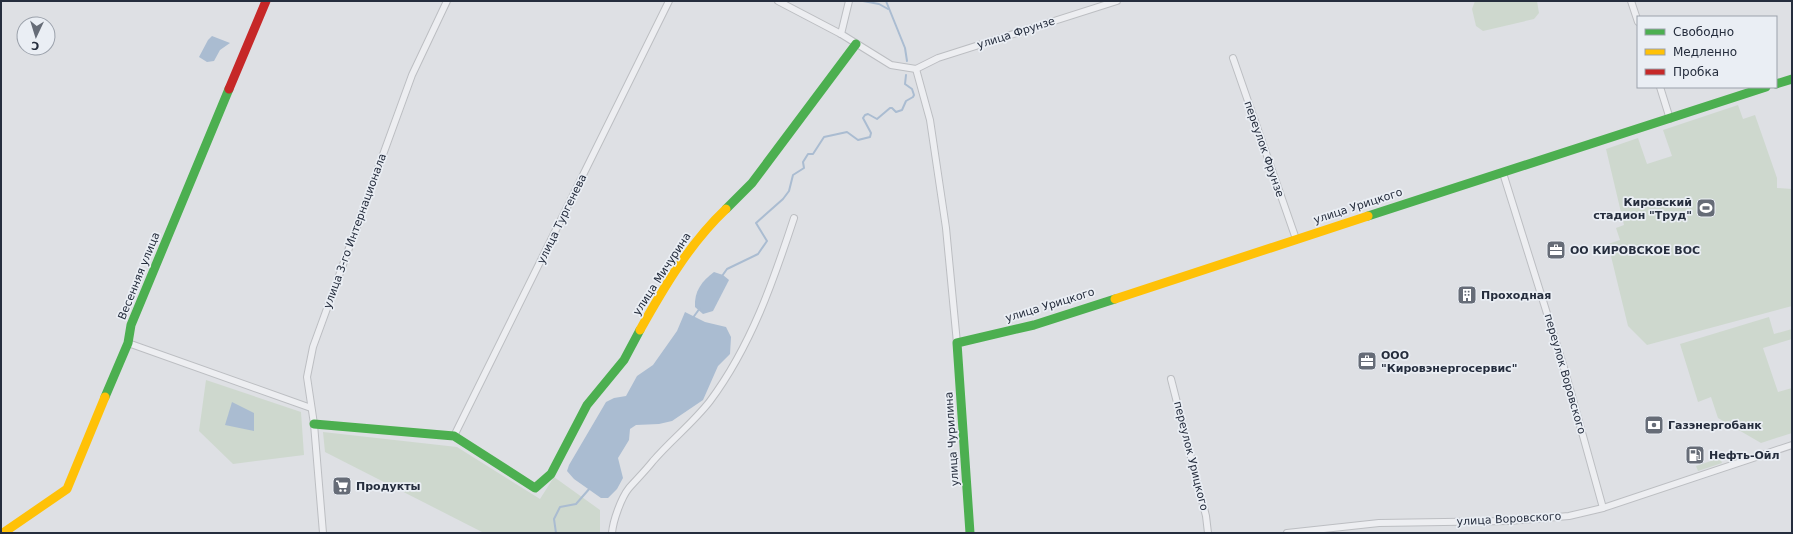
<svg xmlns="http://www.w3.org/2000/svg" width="1793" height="534" font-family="'DejaVu Sans',sans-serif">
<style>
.green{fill:#ced8ce}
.water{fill:#aabcd1}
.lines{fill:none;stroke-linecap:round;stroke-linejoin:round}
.stream{stroke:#aabcd1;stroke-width:2}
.street-casing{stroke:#bcbec2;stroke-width:8}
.street{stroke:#edeef1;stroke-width:6}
.fast{stroke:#4caf50;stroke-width:9}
.slow{stroke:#ffc107;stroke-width:9}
.jam{stroke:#c62828;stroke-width:9}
.labels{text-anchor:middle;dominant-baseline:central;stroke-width:3.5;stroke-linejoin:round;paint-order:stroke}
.street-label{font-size:11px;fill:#252d3d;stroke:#eaeef4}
.poi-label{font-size:11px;font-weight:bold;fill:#252d3d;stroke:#eaeef4;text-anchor:start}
</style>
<rect width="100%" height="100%" fill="#dee0e4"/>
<g class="green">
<polygon points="1475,1 1537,1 1539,13 1534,19 1483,31 1476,26 1472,9"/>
<polygon points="1738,105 1743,119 1755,115 1777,178 1777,188 1792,189 1792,306 1647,345 1628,326 1608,244 1620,240 1616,228 1624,225 1606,149 1638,138 1647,164 1672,156 1663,130"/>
<polygon points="1769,317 1774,334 1792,329 1792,339 1763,348 1778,392 1792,388 1792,433 1761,443 1718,418 1711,397 1698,402 1680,344"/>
<polygon points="206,380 301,412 304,455 233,464 199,431"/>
<polygon points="323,432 457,447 540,499 554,477 600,510 600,533 484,533 325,452"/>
<polygon points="1720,458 1722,463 1698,471 1696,466"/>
</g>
<g class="water">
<polygon points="212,36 230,43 220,50 214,61 207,62 199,57 208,40"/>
<path d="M714,272L723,275L729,280L713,311L703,314L695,307C694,291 702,281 714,272Z"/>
<polygon points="685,312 705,322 726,327 731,337 730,354 718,366 703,400 672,421 659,424 636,425 630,429 629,440 618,458 623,478 617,489 608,498 601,498 574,479 567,471 569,465 606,402 614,398 626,396 637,376 653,365 677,331"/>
<polygon points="232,402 254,413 254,431 225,425"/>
</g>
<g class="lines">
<g class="stream">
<polyline points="863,1 879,4 888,9"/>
<polyline points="886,1 905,48 907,61"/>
<polyline points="722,276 727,269 758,254 767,241 756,223 783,199 789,191 793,175 804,168 803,162 808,154 813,154 824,137 847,132 858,140 870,137 871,133 863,118 865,115 868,114 877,119 890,108 892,108 896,112 902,110 906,101 913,97 914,95 912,89 905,84 906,75"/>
<polyline points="692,319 700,308"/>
<polyline points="556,533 554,519 560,507 576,504 590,488"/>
</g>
<g class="street-casing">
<g id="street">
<polyline points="778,1 841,34 891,65 916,69"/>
<polyline points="1631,1 1638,22"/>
<polyline points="841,34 849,1"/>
<polyline points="1233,58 1296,239"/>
<polyline points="916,69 930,120 946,228 957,343"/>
<polyline points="916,69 938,58 1117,1"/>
<polyline points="1660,87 1670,119"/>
<polyline points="1503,173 1565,371 1603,508"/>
<polyline points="128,343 311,408"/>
<polyline points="1171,379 1206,516 1208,533"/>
<polyline points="454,436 669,1"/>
<polyline points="323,533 314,424 307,377 313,347 412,75 447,1"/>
<path d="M612,533C613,521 621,498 629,488C637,479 646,470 653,461C671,440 693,423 710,401C751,346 773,282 794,218"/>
<polyline points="1287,533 1379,523 1509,521 1569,516 1603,508 1792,445"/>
</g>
</g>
<use href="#street" class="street"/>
<g class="fast">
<polyline points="1776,84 1792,79"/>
<polyline points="726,209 752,183 856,44"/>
<polyline points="1368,216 1766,87"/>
<polyline points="105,397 128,343 131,325 229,89"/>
<polyline points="314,424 454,436 535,488 551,474 587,405 624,360 640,330"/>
<polyline points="970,533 957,343 1034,325 1115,299"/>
</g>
<g class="slow">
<polyline points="1115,299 1368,216"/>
<path d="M640,330C664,287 690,243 726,209"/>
<polyline points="3,533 67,489 105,397"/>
</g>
<polyline class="jam" points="229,89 266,1"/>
</g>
<defs>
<g id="stadium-square" transform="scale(1)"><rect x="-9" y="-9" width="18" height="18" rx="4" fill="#666c77" stroke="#eaeef4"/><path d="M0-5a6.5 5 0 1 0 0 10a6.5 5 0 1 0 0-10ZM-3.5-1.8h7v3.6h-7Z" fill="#fff"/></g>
<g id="office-square" transform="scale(1)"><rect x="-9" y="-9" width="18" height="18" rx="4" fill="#666c77" stroke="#eaeef4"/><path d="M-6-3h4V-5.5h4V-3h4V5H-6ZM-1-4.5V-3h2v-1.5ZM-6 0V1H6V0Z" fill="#fff"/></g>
<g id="building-square" transform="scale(1)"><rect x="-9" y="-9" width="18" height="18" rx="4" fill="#666c77" stroke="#eaeef4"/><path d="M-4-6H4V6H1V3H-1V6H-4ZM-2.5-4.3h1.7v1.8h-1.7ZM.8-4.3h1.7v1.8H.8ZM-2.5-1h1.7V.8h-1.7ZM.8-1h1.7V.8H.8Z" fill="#fff"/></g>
<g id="bank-square" transform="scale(1)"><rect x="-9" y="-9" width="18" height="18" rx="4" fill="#666c77" stroke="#eaeef4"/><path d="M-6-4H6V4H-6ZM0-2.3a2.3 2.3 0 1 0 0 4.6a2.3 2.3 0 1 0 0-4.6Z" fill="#fff"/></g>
<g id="fuel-square" transform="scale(1)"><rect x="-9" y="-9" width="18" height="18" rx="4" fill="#666c77" stroke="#eaeef4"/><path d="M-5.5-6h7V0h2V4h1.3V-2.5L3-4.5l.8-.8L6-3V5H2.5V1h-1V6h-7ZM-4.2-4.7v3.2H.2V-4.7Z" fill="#fff"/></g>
<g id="supermarket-square" transform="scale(1)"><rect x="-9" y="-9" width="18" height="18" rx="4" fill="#666c77" stroke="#eaeef4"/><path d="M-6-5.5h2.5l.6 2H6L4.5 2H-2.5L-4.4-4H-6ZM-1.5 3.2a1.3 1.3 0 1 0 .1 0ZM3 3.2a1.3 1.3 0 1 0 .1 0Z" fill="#fff"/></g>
</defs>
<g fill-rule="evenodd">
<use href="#stadium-square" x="1706" y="208"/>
<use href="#office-square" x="1556" y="250"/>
<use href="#building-square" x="1467" y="295"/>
<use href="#office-square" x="1367" y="361"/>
<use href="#bank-square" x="1654" y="425"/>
<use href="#fuel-square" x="1695" y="455"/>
<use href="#supermarket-square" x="342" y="486"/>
</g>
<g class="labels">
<g class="street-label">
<text transform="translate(1016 33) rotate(-18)">улица Фрунзе</text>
<text transform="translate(1264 149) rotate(71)">переулок Фрунзе</text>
<text transform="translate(1358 206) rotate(-18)">улица Урицкого</text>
<text transform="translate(562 219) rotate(-64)">улица Тургенева</text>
<text transform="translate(355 231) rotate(-70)">улица 3-го Интернационала</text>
<text transform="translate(662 274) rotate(-57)">улица Мичурина</text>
<text transform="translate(139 276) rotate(-68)">Весенняя улица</text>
<text transform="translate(1050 305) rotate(-17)">улица Урицкого</text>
<text transform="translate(1565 374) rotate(74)">переулок Воровского</text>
<text transform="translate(952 439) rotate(-94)">улица Чурилина</text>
<text transform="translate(1191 456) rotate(76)">переулок Урицкого</text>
<text transform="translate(1509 519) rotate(-3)">улица Воровского</text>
</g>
<g class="poi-label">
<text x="1692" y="202" text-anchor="end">Кировский<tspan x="1692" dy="13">стадион "Труд"</tspan></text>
<text x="1570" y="250">ОО КИРОВСКОЕ ВОС</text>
<text x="1481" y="295">Проходная</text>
<text x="1381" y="355">ООО<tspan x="1381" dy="13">"Кировэнергосервис"</tspan></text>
<text x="1668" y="425">Газэнергобанк</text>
<text x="1709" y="455">Нефть-Ойл</text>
<text x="356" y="486">Продукты</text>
</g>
</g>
<rect width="1793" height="534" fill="none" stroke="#252d3d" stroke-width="4"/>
<rect x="1637" y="16" width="140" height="72" fill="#eaeef4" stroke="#9ba1ab"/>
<rect x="1645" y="29" width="20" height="6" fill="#4caf50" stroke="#9ba1ab"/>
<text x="1673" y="36" font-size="12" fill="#252d3d">Свободно</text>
<rect x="1645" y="49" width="20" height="6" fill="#ffc107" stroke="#9ba1ab"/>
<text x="1673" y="56" font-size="12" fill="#252d3d">Медленно</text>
<rect x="1645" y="69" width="20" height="6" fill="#c62828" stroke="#9ba1ab"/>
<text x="1673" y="76" font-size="12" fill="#252d3d">Пробка</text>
<g transform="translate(36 36) rotate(184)"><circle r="19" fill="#eaeef4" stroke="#9ba1ab"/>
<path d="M0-3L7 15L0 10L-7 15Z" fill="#666c77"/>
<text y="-6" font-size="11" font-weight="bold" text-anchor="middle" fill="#252d3d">С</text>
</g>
</svg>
